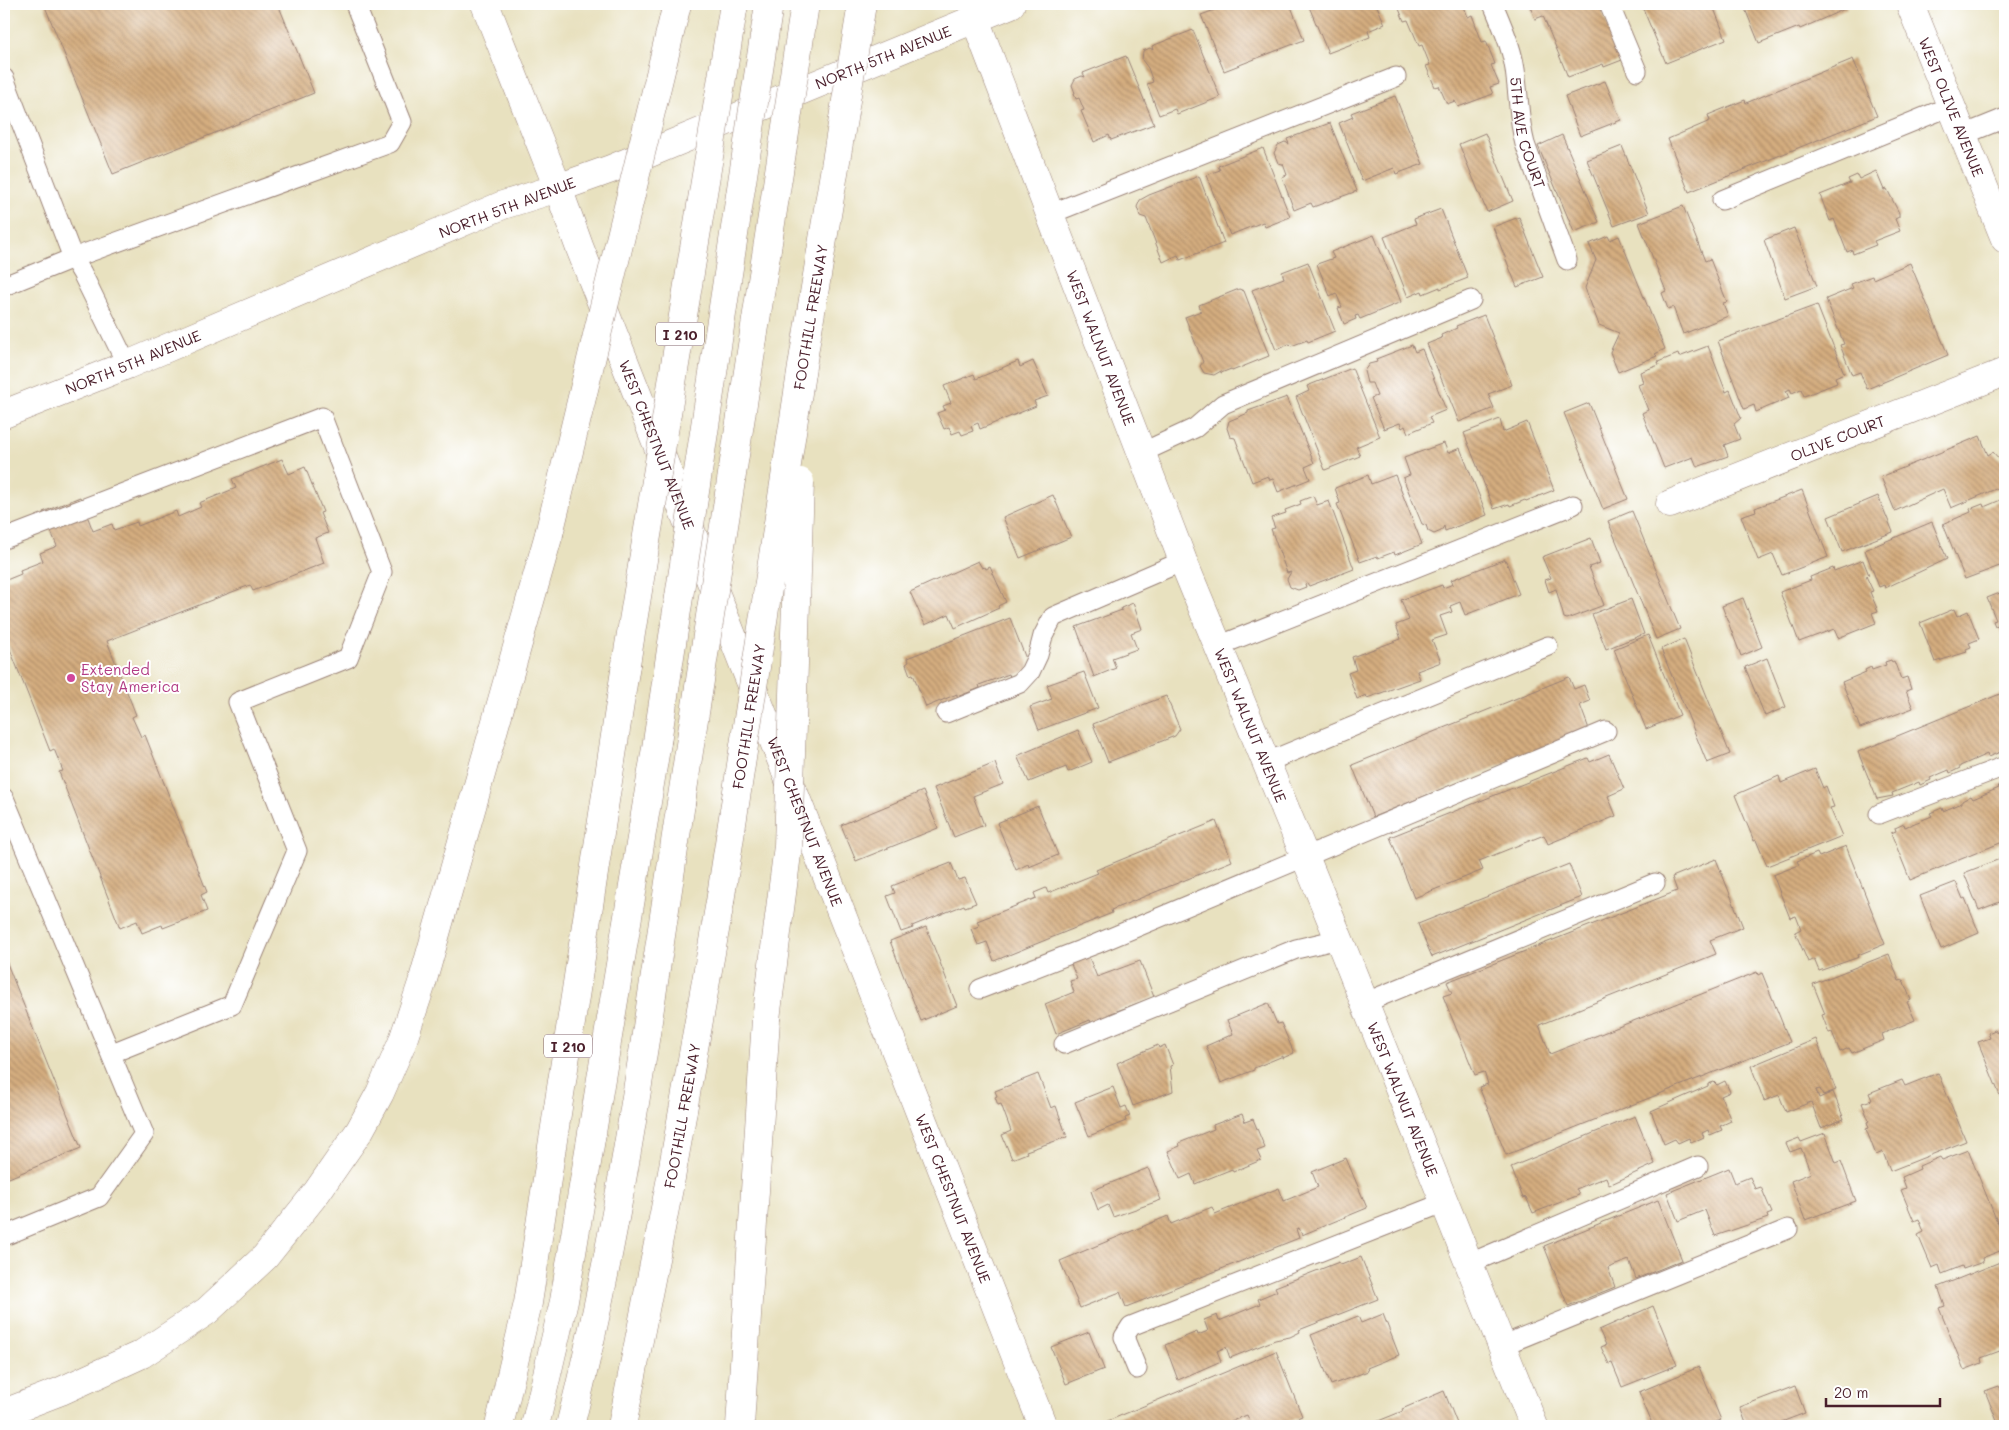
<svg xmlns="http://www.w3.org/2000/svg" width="2009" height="1430" font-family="Mali,sans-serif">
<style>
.building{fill:url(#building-back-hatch)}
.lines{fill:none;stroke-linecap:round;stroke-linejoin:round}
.service-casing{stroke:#998075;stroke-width:21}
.minor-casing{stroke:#998075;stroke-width:29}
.tertiary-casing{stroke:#998075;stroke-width:29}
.motorway-casing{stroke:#998075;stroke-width:29}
.service{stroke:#fff;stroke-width:19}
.minor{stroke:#fff;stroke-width:28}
.tertiary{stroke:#fff;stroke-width:28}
.motorway{stroke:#fff;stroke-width:28}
.motorway-bridge-casing{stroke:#998075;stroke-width:29;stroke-linecap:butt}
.motorway-bridge{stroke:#fff;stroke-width:28}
.hotel-dot{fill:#d1479c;stroke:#fff;stroke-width:2}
.labels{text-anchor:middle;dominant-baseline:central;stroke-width:4;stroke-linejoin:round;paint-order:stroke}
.shield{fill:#fff;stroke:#80626b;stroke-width:1}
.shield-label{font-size:14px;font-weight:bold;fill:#4a1f2b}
.street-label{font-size:15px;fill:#4a1f2b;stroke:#fff}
.hotel-label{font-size:15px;fill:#b23c85;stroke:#fff;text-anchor:start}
</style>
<defs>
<pattern id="building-back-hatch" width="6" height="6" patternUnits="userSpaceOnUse" patternTransform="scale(1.25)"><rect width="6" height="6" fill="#d4ad7f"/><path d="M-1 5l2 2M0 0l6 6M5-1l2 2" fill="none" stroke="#ae8c68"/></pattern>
</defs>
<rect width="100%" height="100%" fill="#fff"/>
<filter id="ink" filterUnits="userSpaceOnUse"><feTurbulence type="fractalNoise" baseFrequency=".02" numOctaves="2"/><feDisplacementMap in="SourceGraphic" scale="10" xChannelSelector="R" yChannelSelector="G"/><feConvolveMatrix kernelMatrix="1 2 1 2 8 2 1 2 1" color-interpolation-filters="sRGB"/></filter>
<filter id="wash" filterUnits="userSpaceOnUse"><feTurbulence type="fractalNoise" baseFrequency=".0096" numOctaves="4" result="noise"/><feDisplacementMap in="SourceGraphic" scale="20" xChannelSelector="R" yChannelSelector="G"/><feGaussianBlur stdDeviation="1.12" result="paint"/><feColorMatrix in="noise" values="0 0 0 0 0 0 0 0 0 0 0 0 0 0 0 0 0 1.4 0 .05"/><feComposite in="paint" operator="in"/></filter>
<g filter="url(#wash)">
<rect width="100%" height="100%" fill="#e8e1bf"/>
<g id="blocks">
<g class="building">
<polygon points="44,4 278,4 314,93 113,174"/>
<polygon points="1231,4 1290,4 1304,40 1224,71 1201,15"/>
<polygon points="1308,4 1376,4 1385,24 1368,31 1370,37 1328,53"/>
<polygon points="1397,4 1463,4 1468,17 1472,15 1482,42 1486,41 1495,64 1491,65 1499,84 1490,87 1493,94 1458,107 1455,101 1447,104 1439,86 1435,87 1426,66 1430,65 1422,45 1419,46 1408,20 1404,21"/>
<polygon points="1529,4 1599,4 1622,60 1604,67 1603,64 1568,77 1543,16 1535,19"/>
<polygon points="1641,4 1715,4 1713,6 1726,39 1666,63"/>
<polygon points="1743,4 1845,4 1847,8 1800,29 1799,27 1759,43"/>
<polygon points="1193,30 1220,97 1177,114 1175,109 1159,115 1147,84 1153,82 1148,68 1142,60 1143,51 1150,48 1153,50 1152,46"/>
<polygon points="1126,56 1154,124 1111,140 1109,135 1094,142 1081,111 1084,110 1079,98 1076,99 1074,93 1075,93 1072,85 1075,79 1082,76 1085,77 1083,73"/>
<polygon points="1853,59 1877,116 1689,192 1668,139 1710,121 1708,115 1745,100 1746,103"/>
<polygon points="1605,81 1621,120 1580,136 1565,96"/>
<polygon points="1395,96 1423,164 1396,174 1394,168 1362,181 1339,123 1353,117 1351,113"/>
<polygon points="1330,123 1357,191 1313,207 1311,203 1294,210 1282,177 1287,175 1283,164 1278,163 1274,153 1278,145 1285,142 1289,144 1287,139"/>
<polygon points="1485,133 1513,201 1487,212 1459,144"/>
<polygon points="1562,135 1599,222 1574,232 1538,146"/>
<polygon points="1622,146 1649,213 1614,226 1587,160"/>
<polygon points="1263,148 1290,217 1265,227 1263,222 1230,235 1206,175 1220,170 1218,166"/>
<polygon points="1876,171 1884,190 1887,189 1899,213 1899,217 1895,219 1900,231 1874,241 1876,245 1853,254 1852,250 1847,252 1834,219 1830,221 1820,195 1850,183 1848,179 1857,175 1859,179"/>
<polygon points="1199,176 1224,243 1180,260 1178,255 1163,262 1146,218 1140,216 1137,207 1140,200 1149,195"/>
<polygon points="1683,206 1705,261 1710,259 1727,302 1723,303 1728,316 1683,334 1673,307 1668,309 1662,293 1666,291 1639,223"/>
<polygon points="1441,209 1468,278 1440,289 1440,287 1423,294 1422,291 1408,297 1384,237 1416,224 1414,219"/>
<polygon points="1519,217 1543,277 1517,287 1493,227"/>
<polygon points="1794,228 1817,286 1785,298 1764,240"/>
<polygon points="1374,235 1401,302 1360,319 1358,315 1355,316 1356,319 1344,324 1338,308 1342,307 1336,293 1330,296 1317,264 1334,258 1331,252"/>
<polygon points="1608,236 1610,240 1619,236 1665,349 1655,354 1657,356 1618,372 1610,352 1619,333 1599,325 1585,288 1596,260 1589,244"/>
<polygon points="1308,262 1335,331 1308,342 1307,340 1291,346 1289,344 1276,350 1252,290 1284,278 1282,272"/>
<polygon points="1910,263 1948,355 1867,389 1860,372 1852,375 1840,345 1844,344 1826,299 1853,288 1851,284 1872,276 1873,279"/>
<polygon points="1239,289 1244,291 1269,356 1232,371 1231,369 1221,373 1221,371 1214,375 1204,373 1200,366 1203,362 1185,317 1201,311 1199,305"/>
<polygon points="1817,305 1844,373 1835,377 1837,383 1804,396 1801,389 1792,393 1790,389 1786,391 1789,398 1756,412 1754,405 1744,409 1718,341"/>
<polygon points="1484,315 1512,385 1488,394 1494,408 1459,422 1427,344 1442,338 1441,335 1457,328 1456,326"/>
<polygon points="1412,345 1415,352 1422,349 1446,410 1429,417 1432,423 1408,433 1405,426 1402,428 1400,423 1384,429 1371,398 1377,396 1372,383 1367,383 1364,371 1369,364 1377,362 1376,359"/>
<polygon points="1708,346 1726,392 1730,390 1741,418 1734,424 1740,439 1724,445 1728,456 1697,467 1693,457 1664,468 1642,413 1648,410 1638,385 1643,383 1640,372 1659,365 1658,362 1678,354 1679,357"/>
<polygon points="1018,361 1020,367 1033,361 1048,396 1034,401 1036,406 980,429 978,423 971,426 973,431 962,435 960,431 952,434 949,427 944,429 937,413 945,410 943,406 951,403 944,386 974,374 976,379"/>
<polygon points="1352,368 1380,437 1356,447 1360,456 1325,470 1296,397 1309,391 1307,386"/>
<polygon points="1287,397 1314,463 1305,467 1310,479 1278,492 1273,479 1270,480 1268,476 1252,482 1235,438 1230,437 1227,428 1229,421 1248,413 1248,411"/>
<polygon points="1589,403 1628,499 1603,509 1564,413"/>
<polygon points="1500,419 1503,432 1527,422 1554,490 1526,501 1525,500 1510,506 1509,504 1494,509 1464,433"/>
<polygon points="1980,436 1988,455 1993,452 2000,460 2002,459 2005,466 2005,485 1951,508 1943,489 1895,511 1881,477"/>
<polygon points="1444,443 1448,453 1460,448 1487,515 1445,531 1444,526 1441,531 1434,534 1428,531 1426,525 1422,524 1403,478 1410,475 1404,458"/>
<polygon points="282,459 289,474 305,467 323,512 320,513 328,533 315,538 324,563 253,591 250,585 107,641 136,715 132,717 141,737 145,735 207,892 201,895 207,911 163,928 162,925 142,933 137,921 120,928 59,772 63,771 54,749 50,751 4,634 4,581 21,574 20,570 43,561 40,553 57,546 43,512 80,497 93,531 112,524 114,530 137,522 138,526 176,511 178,517 201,507 199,503 236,488 232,479"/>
<polygon points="1368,475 1371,484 1395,475 1422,544 1395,555 1394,552 1378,558 1377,556 1360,562 1337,504 1340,503 1335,488"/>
<polygon points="1802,490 1828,557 1782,575 1773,554 1758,560 1741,516 1756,511 1755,508"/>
<polygon points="1053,495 1071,537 1020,558 1003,517"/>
<polygon points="1313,496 1317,505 1329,501 1354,569 1317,583 1309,586 1307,583 1305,584 1306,587 1298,590 1290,587 1287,579 1291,572 1287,573 1271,529 1275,528 1271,518 1286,513 1285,510 1301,504 1300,501"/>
<polygon points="1878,496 1893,532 1842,552 1828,517"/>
<polygon points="2003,499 2005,504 2005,564 1965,579 1943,524 1971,512 1970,509 1983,504 1984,507"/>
<polygon points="1632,511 1680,629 1656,639 1608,521"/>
<polygon points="1932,522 1947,559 1885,588 1884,585 1879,587 1865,550"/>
<polygon points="1591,538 1600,563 1589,567 1604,605 1567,619 1564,618 1556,589 1549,592 1545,580 1551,578 1542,557"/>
<polygon points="1505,559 1519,594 1465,615 1460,602 1450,606 1452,612 1440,616 1447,635 1432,640 1441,662 1417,671 1420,679 1367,698 1366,695 1357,699 1348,673 1356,670 1352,657 1401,639 1396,625 1409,620 1401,600 1442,585 1443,588 1453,584 1451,580"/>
<polygon points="1863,560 1869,575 1866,576 1873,591 1870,592 1878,611 1872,613 1876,623 1838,638 1834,629 1799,642 1780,592 1811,580 1810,577 1833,568 1834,571"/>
<polygon points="978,561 982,568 985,567 986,569 990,567 1006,602 998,606 999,608 955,628 949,614 925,625 910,592"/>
<polygon points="2005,591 2005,643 1998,625 1995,626 1993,621 1996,620 1987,598"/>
<polygon points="1743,598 1762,647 1741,656 1722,606"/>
<polygon points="1631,599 1644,634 1606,649 1592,614"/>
<polygon points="1133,603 1142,629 1131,633 1137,649 1112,658 1116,668 1094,677 1076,627 1122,610 1121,608"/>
<polygon points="1954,609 1957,616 1968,611 1979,639 1969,643 1971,647 1966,649 1967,652 1935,662 1920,623"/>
<polygon points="1010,618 1030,669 1010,677 1009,674 979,685 980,688 957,697 957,694 926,707 913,674 910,675 906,664 909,662 907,658"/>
<polygon points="1648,635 1680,715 1646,729 1614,649"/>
<polygon points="1684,639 1730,754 1707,763 1661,649"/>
<polygon points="1767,658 1786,707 1765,716 1745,667"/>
<polygon points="1891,660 1892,662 1894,661 1901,679 1907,677 1911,689 1906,691 1913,708 1860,728 1842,682 1866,672 1865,670 1871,667 1872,670 1886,665 1885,662"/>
<polygon points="1084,672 1098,708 1039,730 1030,707 1052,699 1047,685"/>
<polygon points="1569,677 1574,689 1584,685 1590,701 1580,705 1589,729 1373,817 1352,765"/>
<polygon points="2005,692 2005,750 1988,757 1987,754 1960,766 1960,768 1950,773 1949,770 1930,778 1931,780 1920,785 1919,782 1892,793 1893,796 1877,799 1858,752"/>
<polygon points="1166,696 1180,729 1175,736 1108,762 1093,724"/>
<polygon points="1078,730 1092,762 1068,772 1066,767 1029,782 1017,756"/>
<polygon points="1609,754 1624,789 1608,796 1616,816 1548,844 1544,835 1479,861 1483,870 1414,898 1390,837 1588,758 1590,762"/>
<polygon points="995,763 1003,784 973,796 984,825 954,837 934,788"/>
<polygon points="1815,769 1823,788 1826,786 1834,807 1830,808 1842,836 1767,866 1756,840 1754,841 1735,795 1779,776 1781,783"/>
<polygon points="2005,783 2005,841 1910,880 1891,833 1896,831 1895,828 1904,824 1905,827 1932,816 1930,813 1942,808 1943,811 1962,803 1962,801 1971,796 1973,799 1999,788 1998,785"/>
<polygon points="923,791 938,828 856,861 841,825"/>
<polygon points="1038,806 1058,855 1029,867 1028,864 1016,870 997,823"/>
<polygon points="1216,821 1232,861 1111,910 1112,913 994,961 987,942 978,945 971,929 979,926 977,921 1036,898 1034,893 1046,888 1048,893 1098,873 1096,870"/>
<polygon points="1846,846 1885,944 1858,955 1859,957 1819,971 1814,959 1808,962 1795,932 1801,929 1796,916 1790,918 1773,875 1799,865 1797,861 1817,853 1819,857"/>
<polygon points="2005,857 2005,900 1979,910 1964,873"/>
<polygon points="1716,859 1743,927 1710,940 1716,954 1539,1025 1550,1054 1757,972 1758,975 1762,973 1790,1042 1506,1155 1479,1087 1488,1084 1484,1072 1475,1075 1443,996 1452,993 1447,982 1677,891 1672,877"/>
<polygon points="951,863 958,880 965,878 976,903 965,907 964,905 912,926 913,928 901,932 887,896 895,893 892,886"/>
<polygon points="1569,864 1582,897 1432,957 1418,924"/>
<polygon points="1956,882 1963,899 1965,898 1979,933 1941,949 1920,896"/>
<polygon points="926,927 957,1006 921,1021 890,941"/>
<polygon points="1889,954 1899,981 1903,980 1911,1000 1907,1002 1915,1020 1882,1034 1884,1040 1852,1053 1849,1048 1840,1052 1832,1032 1829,1033 1822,1015 1825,1014 1813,984"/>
<polygon points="1088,955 1097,977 1140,961 1154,997 1109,1014 1110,1017 1092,1024 1090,1020 1056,1034 1045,1004 1074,992 1070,981 1077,979 1070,962"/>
<polygon points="4,956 81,1148 4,1180"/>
<polygon points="1268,1003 1277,1024 1281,1023 1294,1053 1283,1058 1283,1056 1254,1068 1254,1070 1221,1083 1206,1046 1233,1034 1227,1020"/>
<polygon points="1995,1030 1997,1033 2005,1030 2005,1108 1978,1042 1990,1038 1988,1033"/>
<polygon points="1816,1039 1836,1090 1823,1095 1820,1089 1816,1090 1819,1098 1833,1092 1844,1119 1821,1128 1811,1102 1786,1112 1779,1095 1764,1101 1751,1066"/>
<polygon points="1158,1045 1159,1048 1165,1045 1173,1065 1170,1066 1173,1091 1133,1106 1117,1063"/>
<polygon points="1938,1073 1966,1141 1890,1171 1883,1152 1876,1155 1866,1129 1869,1128 1867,1122 1869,1121 1862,1103 1872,1100 1869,1093 1902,1080 1905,1086"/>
<polygon points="1038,1074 1051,1108 1056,1106 1067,1137 1026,1151 1027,1153 1012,1159 1002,1135 1011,1131 1001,1104 998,1105 995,1097 997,1096 995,1091"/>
<polygon points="1725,1081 1730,1092 1721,1096 1731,1121 1720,1126 1722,1130 1710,1135 1708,1130 1702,1133 1704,1137 1691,1143 1689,1138 1678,1143 1675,1139 1664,1144 1651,1111 1708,1086 1708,1084 1714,1082 1717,1085"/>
<polygon points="1113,1087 1121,1108 1126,1106 1130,1116 1125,1118 1126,1121 1089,1136 1075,1102"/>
<polygon points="1242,1114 1245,1122 1253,1119 1265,1148 1257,1151 1261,1160 1233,1172 1232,1169 1195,1184 1191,1174 1180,1179 1168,1151 1180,1146 1179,1143 1214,1129 1213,1125"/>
<polygon points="1635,1116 1655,1164 1609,1185 1606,1177 1576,1189 1579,1195 1533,1213 1526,1197 1523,1198 1511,1167"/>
<polygon points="1825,1133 1836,1163 1841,1161 1856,1201 1805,1220 1791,1181 1811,1173 1801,1148 1790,1152 1786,1143 1799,1138 1801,1142"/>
<polygon points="1968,1150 2005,1241 2005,1249 1982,1258 1983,1262 1963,1269 1962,1266 1942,1274 1939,1265 1932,1268 1918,1235 1924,1232 1919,1219 1914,1221 1901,1190 1906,1188 1902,1177 1920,1169 1919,1166 1940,1157 1942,1160"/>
<polygon points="1346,1158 1367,1208 1302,1235 1299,1228 1296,1229 1299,1238 1126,1307 1120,1292 1080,1308 1060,1261 1168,1216 1171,1224 1212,1207 1215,1214 1279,1188 1284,1201 1318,1187 1312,1172"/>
<polygon points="1148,1168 1161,1200 1113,1217 1108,1205 1098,1210 1091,1191"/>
<polygon points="1729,1168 1735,1183 1750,1177 1755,1189 1761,1187 1772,1213 1767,1215 1768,1218 1715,1236 1705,1210 1678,1221 1667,1193"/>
<polygon points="1658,1200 1682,1260 1636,1279 1629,1260 1608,1268 1615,1287 1568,1306 1544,1246"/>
<polygon points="1361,1257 1378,1299 1299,1330 1300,1332 1290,1337 1275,1340 1230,1358 1226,1347 1217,1351 1221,1361 1178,1380 1165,1345 1197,1332 1198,1335 1208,1331 1204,1320 1217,1315 1219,1321 1260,1304 1258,1299 1277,1291 1275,1287 1339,1262 1341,1265"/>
<polygon points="2005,1260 2005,1349 1981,1358 1982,1363 1964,1370 1939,1308 1945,1306 1938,1287"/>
<polygon points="1653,1306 1677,1365 1622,1387 1612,1363 1609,1364 1601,1347 1606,1345 1599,1330"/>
<polygon points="1383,1314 1399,1355 1367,1368 1368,1371 1331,1385 1311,1335 1358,1316 1361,1323"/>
<polygon points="1089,1332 1104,1369 1066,1384 1051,1347"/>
<polygon points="1276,1351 1302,1416 1277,1426 1252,1426 1247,1415 1219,1426 1099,1426 1098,1425"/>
<polygon points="1699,1367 1721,1420 1706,1426 1653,1426 1639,1392"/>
<polygon points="1795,1386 1805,1413 1771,1426 1747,1426 1740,1407"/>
<polygon points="1999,1386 2002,1391 2005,1389 2005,1426 1999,1426 1985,1391"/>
<polygon points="1444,1391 1458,1426 1366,1426 1403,1411 1402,1409"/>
</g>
</g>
</g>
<g filter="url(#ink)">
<use href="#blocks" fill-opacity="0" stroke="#998075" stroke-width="1"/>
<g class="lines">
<g class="service-casing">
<g id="service">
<path id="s1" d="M1493,4C1503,28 1514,52 1516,78C1519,101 1519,122 1525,144L1567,260"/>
<polyline points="1609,4 1637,71"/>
<polyline points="4,78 73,258 82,273 127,365"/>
<polyline points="1963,135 2005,118"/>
<polyline points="1722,200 1951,106"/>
<polyline points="1050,214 1396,77"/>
<polyline points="4,286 73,258 390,143 402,122 355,4"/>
<polyline points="1141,453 1195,428 1223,404 1471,300"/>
<polyline points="4,539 322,417 382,572 348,658 238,702 297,851 232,1005 112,1053"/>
<polyline points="1218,646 1573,505"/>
<polyline points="946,713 1020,683 1030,672 1038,655 1043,636 1053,617 1183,561"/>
<polyline points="1267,762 1548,646"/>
<polyline points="4,798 144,1134 99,1197 4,1236"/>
<polyline points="1879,814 2005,766"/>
<polyline points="980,989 1096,944 1606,731"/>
<polyline points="1364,1003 1655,883"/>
<polyline points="1064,1044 1296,949 1339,939"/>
<polyline points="1468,1264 1698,1166"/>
<polyline points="1501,1346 1788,1229"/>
<polyline points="1137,1369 1124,1337 1131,1326 1443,1203"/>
</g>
</g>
<g class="minor-casing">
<g id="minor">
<path id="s2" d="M1011,4L611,169L558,188L579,246L1043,1426"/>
<path id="s3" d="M1910,4L2005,239"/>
<path id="s4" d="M975,19L1183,561L1339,939L1534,1426"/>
<path id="s5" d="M1670,504L2005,372"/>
</g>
</g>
<g class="tertiary-casing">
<g id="tertiary">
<path id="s6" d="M4,414L127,365L503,205L558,188L485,4"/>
</g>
</g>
<g class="motorway-casing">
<g id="motorway">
<polyline points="4,1413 61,1391 142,1354 207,1311 265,1257 317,1192 360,1130 380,1093 402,1043 422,983 549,534"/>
<polyline points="499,1426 528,1303 626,664"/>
<polyline points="535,1426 564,1301 657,742"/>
<path d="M570,1426C622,1221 649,1011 681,803"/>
<path id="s7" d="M622,1426L671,1178L720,902"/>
<polyline points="740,1426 766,1019"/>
</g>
</g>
<use href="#service" class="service"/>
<use href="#minor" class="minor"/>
<use href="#tertiary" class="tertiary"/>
<use href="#motorway" class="motorway"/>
<g class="motorway-bridge-casing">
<g id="motorway-bridge">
<polyline points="549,534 677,4"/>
<polyline points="626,664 734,4"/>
<polyline points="657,742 769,4"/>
<polyline points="681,803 805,4"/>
<path id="s8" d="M720,902L803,360L862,4"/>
<polyline points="766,1019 788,846 800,482"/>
</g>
</g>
<use href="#motorway-bridge" class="motorway-bridge"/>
</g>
</g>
<circle class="hotel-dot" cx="71" cy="678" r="5"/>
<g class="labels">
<g class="shield">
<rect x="656" y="322.5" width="48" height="23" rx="4"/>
<rect x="544" y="1034.5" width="48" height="23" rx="4"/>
</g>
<g class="shield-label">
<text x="680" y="334">I 210</text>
<text x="568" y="1046">I 210</text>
</g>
<g class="street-label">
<text transform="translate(883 57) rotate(-22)">NORTH 5TH AVENUE</text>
<text stroke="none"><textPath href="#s3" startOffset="111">WEST OLIVE AVENUE</textPath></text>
<text stroke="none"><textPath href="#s1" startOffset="134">5TH AVE COURT</textPath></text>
<text transform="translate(507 207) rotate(-21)">NORTH 5TH AVENUE</text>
<text stroke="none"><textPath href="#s8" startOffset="592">FOOTHILL FREEWAY</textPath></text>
<text stroke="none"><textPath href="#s4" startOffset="352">WEST WALNUT AVENUE</textPath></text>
<text stroke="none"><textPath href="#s6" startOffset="139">NORTH 5TH AVENUE</textPath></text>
<text stroke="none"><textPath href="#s5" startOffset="180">OLIVE COURT</textPath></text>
<text stroke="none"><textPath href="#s2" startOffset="764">WEST CHESTNUT AVENUE</textPath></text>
<text stroke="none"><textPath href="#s8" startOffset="188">FOOTHILL FREEWAY</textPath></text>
<text stroke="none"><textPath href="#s4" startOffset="758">WEST WALNUT AVENUE</textPath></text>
<text stroke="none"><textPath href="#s2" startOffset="1169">WEST CHESTNUT AVENUE</textPath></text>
<text stroke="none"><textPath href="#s4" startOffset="1162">WEST WALNUT AVENUE</textPath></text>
<text stroke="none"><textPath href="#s7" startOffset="316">FOOTHILL FREEWAY</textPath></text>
<text stroke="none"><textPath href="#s2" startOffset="1574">WEST CHESTNUT AVENUE</textPath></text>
</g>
<g class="hotel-label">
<text x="81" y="669">Extended<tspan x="81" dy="17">Stay America</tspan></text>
</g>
</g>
<rect width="2009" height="1430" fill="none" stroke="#fff" stroke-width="20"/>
<path d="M1826 1398v8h114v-8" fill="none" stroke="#4a1f2b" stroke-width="2.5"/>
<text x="1834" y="1398" font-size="15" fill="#4a1f2b" stroke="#ffffff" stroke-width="4" paint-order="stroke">20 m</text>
</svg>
